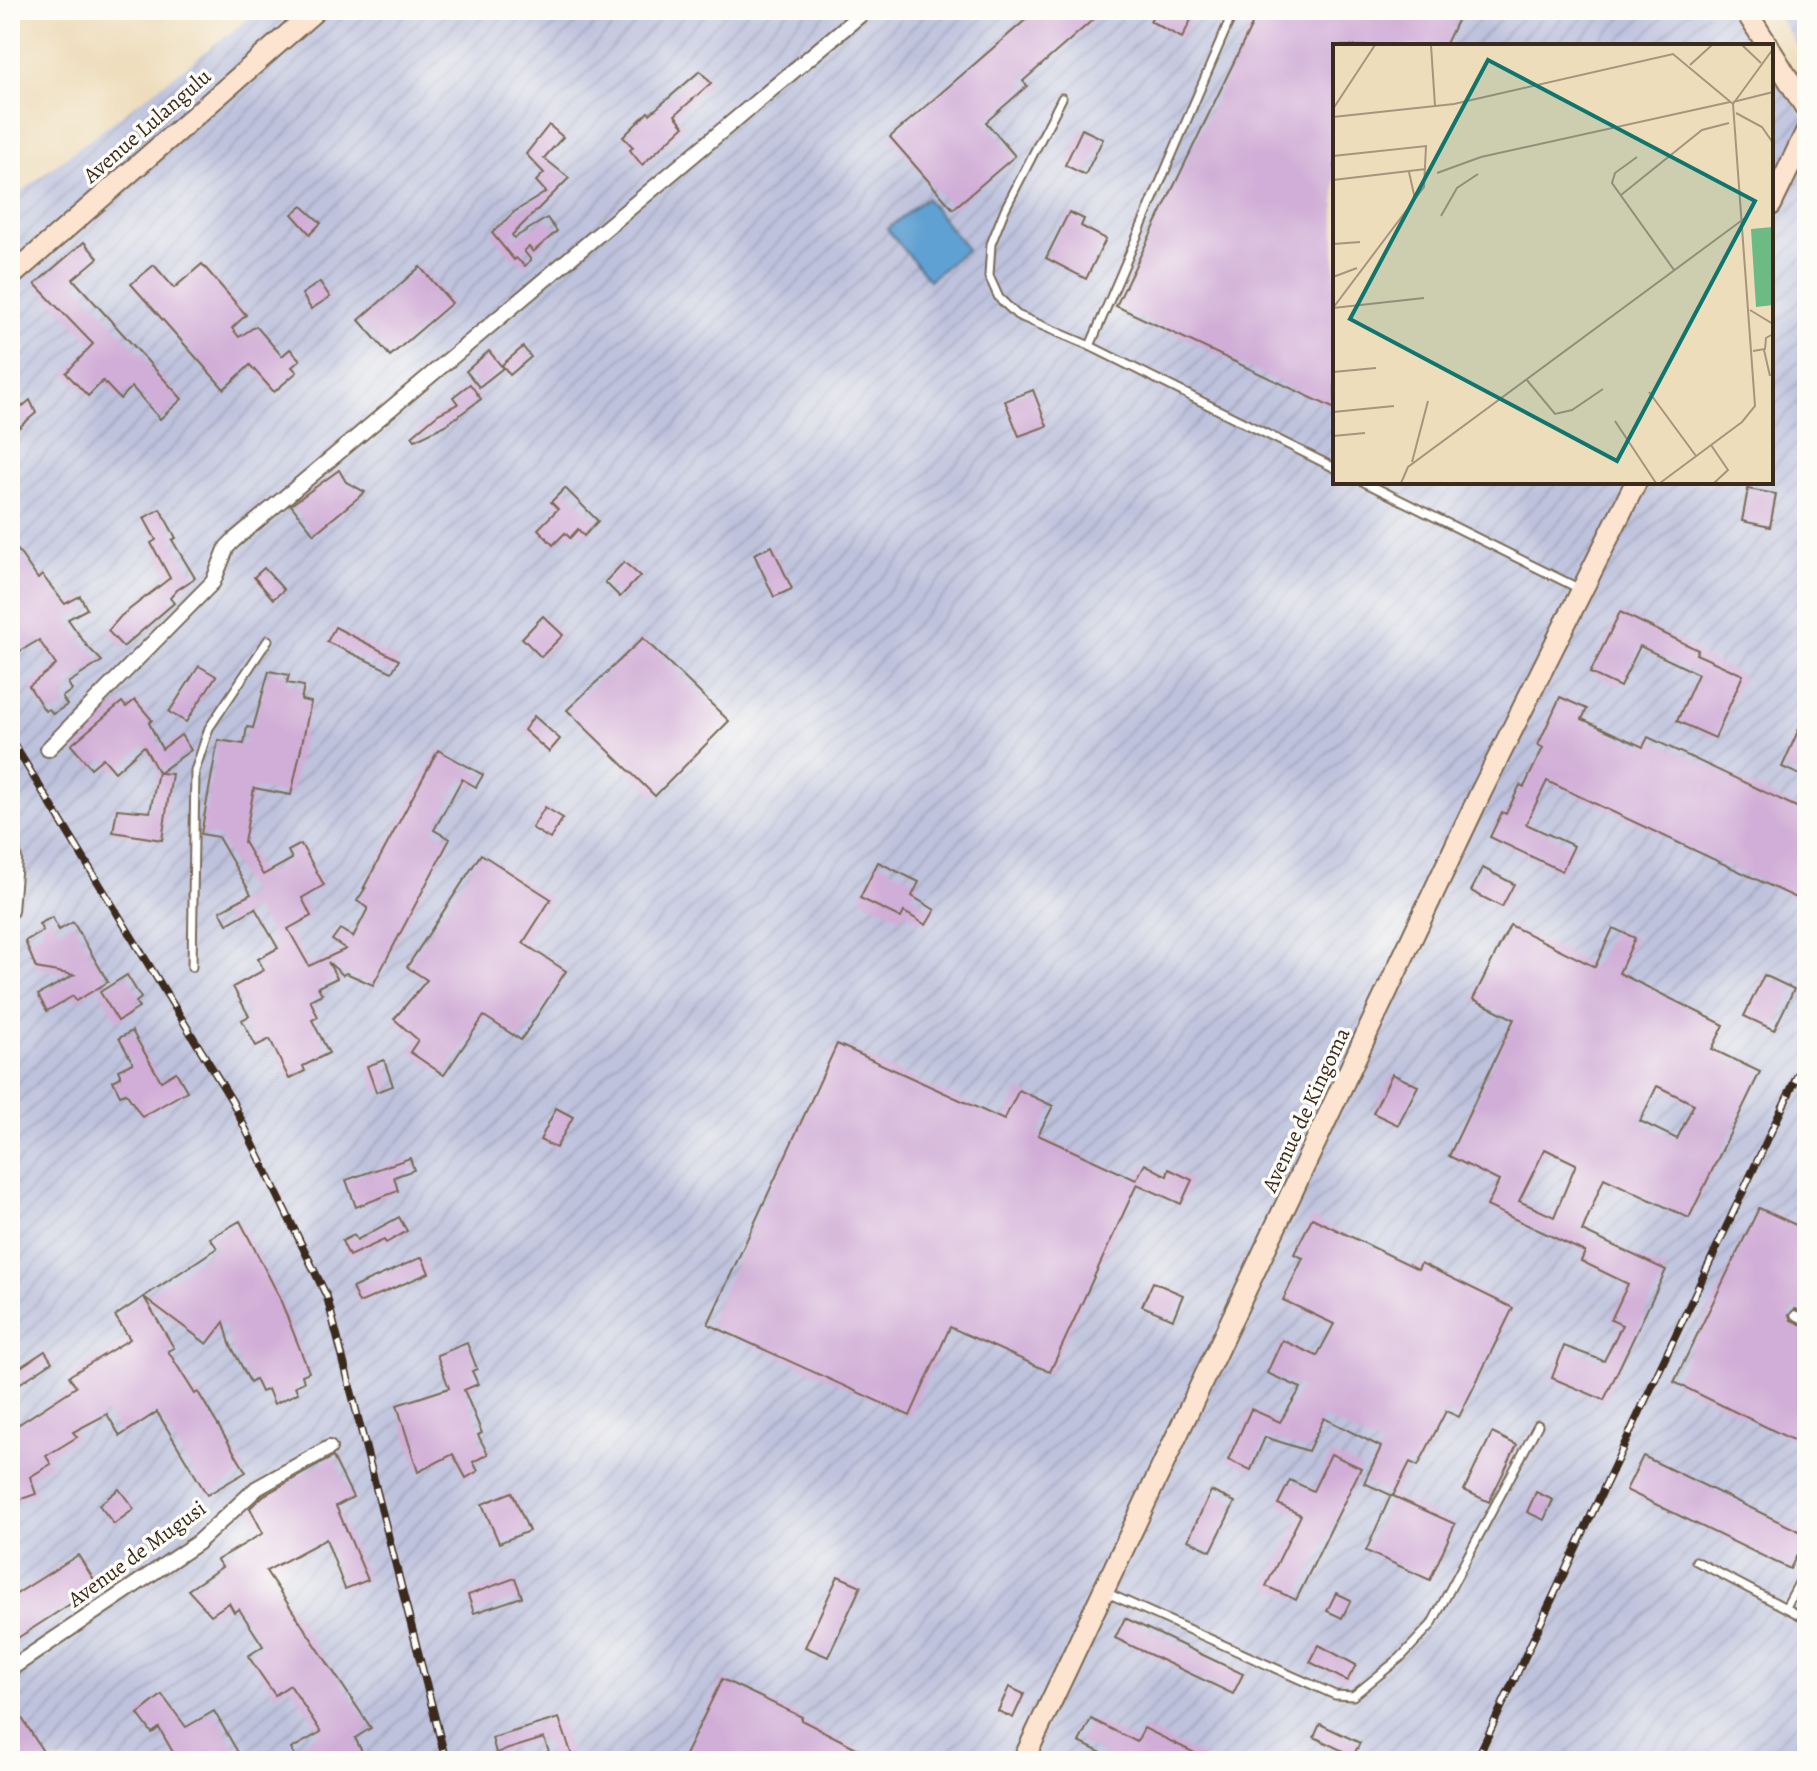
<svg xmlns="http://www.w3.org/2000/svg" width="1817" height="1771" font-family="Alegreya,serif">
<style>
.industrial{fill:url(#industrial-furrows)}
.water{fill:#60a1d3;stroke:#4e6678;stroke-width:2}
.building{fill:#d1aed7;fill-rule:evenodd}
.lines{fill:none;stroke-linecap:round;stroke-linejoin:round}
.lane-casing{stroke:#7a6955;stroke-width:11}
.street-casing{stroke:#7a6955;stroke-width:18}
.secondary-casing{stroke:#7a6955;stroke-width:24}
.lane{stroke:#fff;stroke-width:7}
.street{stroke:#fff;stroke-width:14}
.secondary{stroke:#fde4d1;stroke-width:20}
.rail-casing{stroke:#3b2a1e;stroke-width:8}
.rail{stroke:#fdfcf7;stroke-width:5;stroke-dasharray:15;stroke-linecap:butt}
.labels{text-anchor:middle;dominant-baseline:central;stroke-width:7;stroke-linejoin:round;paint-order:stroke}
.street-label{font-size:22px;fill:#3b2a1e;stroke:#fdfcf7}
.inset-road{fill:none;stroke:#a6957c;stroke-width:2}
.view{fill:#0f766e;fill-opacity:0.15;stroke:#0f766e;stroke-width:4}
.inset-edge{fill:none;stroke:#3b2a1e;stroke-width:4}
</style>
<defs>
<pattern id="industrial-furrows" width="10" height="10" patternUnits="userSpaceOnUse" patternTransform="scale(2)"><rect width="10" height="10" fill="#bec2dd"/><path d="M-1 1l2-2M0 10L10 0M9 11l2-2" fill="none" stroke="#a4a7bd"/></pattern>
</defs>
<rect width="100%" height="100%" fill="#fdfcf7"/>
<filter id="ink" filterUnits="userSpaceOnUse"><feTurbulence type="fractalNoise" baseFrequency=".0125" numOctaves="2"/><feDisplacementMap in="SourceGraphic" scale="16" xChannelSelector="R" yChannelSelector="G"/><feConvolveMatrix kernelMatrix="1 2 1 2 8 2 1 2 1" color-interpolation-filters="sRGB"/></filter>
<filter id="wash" filterUnits="userSpaceOnUse"><feTurbulence type="fractalNoise" baseFrequency=".006" numOctaves="4" result="noise"/><feDisplacementMap in="SourceGraphic" scale="32" xChannelSelector="R" yChannelSelector="G"/><feGaussianBlur stdDeviation="1.8" result="paint"/><feColorMatrix in="noise" values="0 0 0 0 0 0 0 0 0 0 0 0 0 0 0 0 0 1.4 0 .05"/><feComposite in="paint" operator="in"/></filter>
<g filter="url(#wash)">
<rect width="100%" height="100%" fill="#edb"/>
<g class="industrial">
<polygon points="260,10 1739,10 1761,46 1335,46 1335,482 1771,482 1771,63 1807,124 1807,1761 10,1761 10,200"/>
<polygon points="1774,10 1807,10 1807,61"/>
</g>
<polygon class="water" points="926,198 967,249 929,280 887,229"/>
<g id="blocks">
<g class="building">
<polygon points="1037,10 1104,10 1023,81 1027,86 986,122 1015,156 953,209 890,137"/>
<polygon points="1156,10 1196,10 1182,38 1150,21"/>
<polygon points="1259,10 1462,10 1445,46 1335,46 1335,409 1116,306"/>
<polygon points="700,71 711,83 675,115 684,126 642,165 630,150 633,147 623,137 648,112 650,114"/>
<polygon points="549,125 563,137 544,158 569,178 512,235 514,238 547,218 557,231 533,252 529,247 524,251 531,260 525,266 516,258 514,260 492,233 514,212 546,192 536,181 544,173 526,154"/>
<polygon points="1082,129 1103,139 1085,175 1065,165"/>
<polygon points="302,206 321,223 310,234 292,214"/>
<polygon points="1069,212 1084,219 1081,226 1106,239 1086,279 1046,258"/>
<polygon points="84,242 98,258 73,279 182,399 160,419 132,387 120,399 103,381 88,396 66,373 93,344 35,284"/>
<polygon points="202,264 246,315 232,328 239,337 256,326 282,356 290,349 300,360 292,367 297,372 274,392 250,365 224,389 131,284 154,265 174,288"/>
<polygon points="420,267 452,303 390,356 359,320"/>
<polygon points="320,282 330,297 311,309 302,294"/>
<polygon points="523,347 531,357 510,375 502,365"/>
<polygon points="489,351 503,368 479,387 466,371"/>
<polygon points="470,384 481,399 446,425 415,440 412,436 438,414 458,404 453,397"/>
<polygon points="1033,390 1047,426 1019,436 1005,401"/>
<polygon points="30,400 36,413 10,435 10,417"/>
<polygon points="339,470 346,482 365,492 314,534 291,505"/>
<polygon points="565,488 598,521 584,536 578,529 570,538 565,533 553,545 538,529 558,509 551,502"/>
<polygon points="1748,489 1776,494 1770,527 1742,521"/>
<polygon points="160,509 176,538 172,540 195,578 177,590 170,598 174,603 123,647 108,631 121,616 170,578 151,543 156,540 144,518"/>
<polygon points="10,539 38,579 42,575 65,604 80,596 87,609 68,619 87,646 102,661 68,683 72,690 62,697 67,705 53,714 49,709 45,711 29,686 56,665 39,640 10,657"/>
<polygon points="772,546 792,589 774,597 754,554"/>
<polygon points="624,562 640,576 620,597 605,582"/>
<polygon points="264,568 284,590 273,599 254,577"/>
<polygon points="1620,612 1698,650 1696,654 1743,675 1715,738 1677,721 1698,674 1640,646 1620,687 1590,673"/>
<polygon points="543,616 563,635 541,657 522,638"/>
<polygon points="335,627 399,660 392,672 327,642"/>
<polygon points="643,638 729,721 655,796 567,710"/>
<polygon points="199,666 216,676 186,722 169,712"/>
<polygon points="269,671 289,675 287,683 304,686 301,700 311,702 291,795 254,788 244,842 263,875 292,859 288,851 301,844 324,885 302,898 311,916 288,929 309,966 346,949 332,940 340,929 353,937 368,908 357,901 366,887 363,889 438,750 483,775 476,787 462,779 434,830 450,839 373,985 346,973 343,975 328,962 337,978 318,987 322,994 310,1000 318,1017 312,1020 329,1053 303,1066 305,1071 289,1079 270,1039 256,1046 242,1020 249,1016 233,987 264,970 258,959 278,948 255,908 227,924 220,911 251,894 218,837 201,834 218,740 244,744 247,727 253,728"/>
<polygon points="1560,697 1587,709 1582,719 1643,747 1648,737 1807,812 1807,903 1547,781 1526,824 1574,846 1562,871 1490,837 1502,812 1506,814 1520,785 1524,787 1543,748 1538,745"/>
<polygon points="135,700 152,720 149,723 162,749 181,735 191,750 159,773 172,774 162,840 113,832 117,809 150,812 158,772 144,746 115,772 103,758 91,768 71,745 122,702 126,707"/>
<polygon points="1807,711 1807,778 1782,767"/>
<polygon points="534,716 560,739 549,752 524,730"/>
<polygon points="545,807 563,818 550,839 532,828"/>
<polygon points="481,854 551,899 523,943 566,971 521,1040 484,1016 444,1075 410,1052 418,1040 394,1019 427,980 407,967"/>
<polygon points="878,862 919,882 912,896 935,910 926,925 904,912 901,918 860,898"/>
<polygon points="1483,868 1514,884 1502,907 1471,891"/>
<polygon points="52,917 59,930 73,922 108,982 76,1001 73,996 47,1011 38,995 74,975 36,968 25,941 43,931 39,924"/>
<path d="M1510,925L1595,967L1613,928L1635,938L1619,973L1724,1025L1712,1049L1760,1072L1689,1218L1604,1178L1582,1231L1666,1270L1604,1400L1552,1378L1564,1346L1604,1361L1622,1325L1611,1320L1628,1284L1581,1261L1585,1252L1487,1206L1499,1181L1449,1156L1514,1019L1473,999ZM1657,1086L1694,1104L1677,1139L1640,1121ZM1545,1149L1576,1164L1554,1217L1519,1201Z"/>
<polygon points="127,975 141,998 136,1002 139,1008 118,1021 100,992"/>
<polygon points="1764,975 1794,989 1774,1030 1744,1016"/>
<polygon points="132,1031 161,1081 176,1072 187,1091 142,1117 126,1093 120,1095 113,1081 121,1077 118,1070 133,1063 119,1038"/>
<polygon points="837,1044 1004,1120 1019,1090 1053,1106 1038,1135 1136,1180 1145,1164 1167,1176 1169,1169 1192,1180 1181,1204 1137,1184 1050,1372 950,1327 910,1416 708,1324"/>
<polygon points="384,1060 393,1086 376,1092 367,1066"/>
<polygon points="1392,1074 1418,1086 1398,1125 1373,1113"/>
<polygon points="556,1108 573,1117 556,1148 540,1140"/>
<polygon points="410,1158 414,1170 394,1177 398,1191 356,1207 346,1180"/>
<polygon points="1759,1208 1807,1230 1807,1314 1795,1309 1789,1315 1791,1320 1807,1327 1807,1447 1674,1382"/>
<polygon points="399,1217 407,1231 386,1243 384,1240 349,1256 342,1241 354,1235 357,1240"/>
<polygon points="1312,1218 1418,1269 1421,1263 1513,1308 1459,1417 1446,1411 1418,1466 1410,1462 1393,1496 1364,1483 1381,1447 1324,1418 1308,1451 1265,1437 1251,1470 1228,1460 1251,1409 1280,1422 1301,1388 1267,1373 1282,1340 1317,1356 1334,1324 1283,1300 1303,1258 1294,1254"/>
<polygon points="240,1221 278,1294 309,1372 302,1375 304,1382 295,1386 298,1393 274,1404 268,1389 261,1392 255,1379 250,1382 230,1344 224,1322 207,1344 144,1297 174,1348 168,1351 195,1394 198,1392 246,1472 207,1495 157,1412 120,1436 107,1414 73,1432 77,1437 46,1456 51,1464 30,1477 36,1494 10,1503 10,1430 76,1387 69,1376 130,1339 115,1316 217,1248 210,1238"/>
<polygon points="422,1257 429,1273 359,1303 352,1288"/>
<polygon points="1153,1282 1183,1295 1173,1319 1142,1306"/>
<polygon points="467,1343 477,1369 472,1371 478,1384 464,1390 482,1433 478,1435 488,1454 473,1462 478,1471 466,1478 453,1454 418,1472 397,1405 449,1388 437,1355"/>
<polygon points="45,1351 52,1362 10,1390 10,1374"/>
<polygon points="1492,1433 1517,1445 1489,1502 1464,1490"/>
<polygon points="1331,1454 1361,1468 1296,1600 1266,1586 1301,1515 1278,1504 1290,1480 1313,1491"/>
<polygon points="1643,1456 1807,1535 1790,1569 1626,1490"/>
<polygon points="333,1457 353,1497 336,1506 368,1580 345,1589 326,1539 266,1571 371,1728 355,1738 367,1761 297,1761 291,1749 321,1732 290,1685 275,1695 248,1656 263,1646 239,1609 234,1612 229,1603 211,1615 188,1590 222,1567 217,1560 263,1533 250,1508 263,1496"/>
<polygon points="119,1489 134,1509 114,1524 99,1505"/>
<polygon points="1211,1491 1235,1502 1211,1551 1188,1540"/>
<polygon points="512,1492 529,1531 499,1543 482,1504"/>
<polygon points="1536,1492 1553,1500 1544,1520 1527,1512"/>
<polygon points="1391,1495 1455,1524 1430,1580 1366,1551"/>
<polygon points="78,1555 98,1586 10,1643 10,1598"/>
<polygon points="838,1576 861,1586 828,1657 805,1647"/>
<polygon points="515,1578 522,1597 474,1613 468,1595"/>
<polygon points="1336,1593 1351,1600 1342,1618 1327,1611"/>
<polygon points="1125,1618 1243,1674 1233,1694 1115,1638"/>
<polygon points="1319,1645 1356,1665 1347,1681 1310,1662"/>
<polygon points="722,1679 802,1717 801,1720 882,1761 682,1761"/>
<polygon points="1009,1687 1024,1694 1013,1718 998,1711"/>
<polygon points="162,1695 186,1727 214,1711 243,1761 178,1761 159,1728 152,1733 138,1714"/>
<polygon points="10,1699 49,1761 10,1761"/>
<polygon points="559,1718 574,1761 552,1761 544,1738 496,1753 492,1738"/>
<polygon points="1091,1719 1137,1742 1144,1728 1211,1761 1118,1761 1079,1742"/>
<polygon points="1320,1724 1360,1743 1353,1756 1314,1737"/>
</g>
</g>
</g>
<g filter="url(#ink)">
<use href="#blocks" fill-opacity="0" stroke="#7a6955" stroke-width="2"/>
<g class="lines">
<g class="lane-casing">
<g id="lane">
<polyline points="1062,98 1005,209 991,244 989,276 999,298 1017,315 1090,346 1335,468"/>
<polyline points="1090,346 1234,10"/>
<polyline points="1364,482 1580,589"/>
<polyline points="192,967 195,771 209,728 268,640"/>
<polyline points="1795,1315 1807,1321"/>
<polyline points="1696,1561 1807,1619"/>
<polyline points="1105,1592 1335,1695 1353,1696 1400,1658 1431,1625 1538,1425"/>
<polyline points="1786,1607 1807,1568"/>
</g>
</g>
<g class="street-casing">
<g id="street">
<polyline points="48,749 213,582 227,547 234,540 866,10"/>
<polyline points="10,833 14,860 10,911"/>
<polyline points="10,1669 197,1543 257,1488 329,1448"/>
</g>
</g>
<g class="secondary-casing">
<g id="secondary">
<polyline points="1745,10 1768,46"/>
<polyline points="1771,51 1807,110"/>
<polyline points="1771,205 1807,130"/>
<polyline points="10,277 316,10"/>
<polyline points="1023,1761 1481,792 1636,482"/>
</g>
</g>
<use href="#lane" class="lane"/>
<use href="#street" class="street"/>
<use href="#secondary" class="secondary"/>
<g class="rail-casing">
<g id="rail">
<polyline points="10,738 232,1101 327,1297 446,1761"/>
<polyline points="1476,1761 1807,1055"/>
</g>
</g>
<use href="#rail" class="rail"/>
</g>
</g>
<g class="labels">
<g class="street-label">
<text transform="translate(147 126) rotate(-41)">Avenue Lulangulu</text>
<text transform="translate(1306 1110) rotate(-65)">Avenue de Kingoma</text>
<text transform="translate(137 1554) rotate(-36)">Avenue de Mugusi</text>
</g>
</g>
<g transform="translate(1333 44)">
<rect width="440" height="440" fill="#edb"/>
<path d="M440,183V261L423,263L418,185Z" fill="#6cba84"/>
<path class="inset-road" d="M98,1L102,62M409,1L428,19M357,21L379,1M400,58L440,48M400,60L440,5M0,65L42,1M403,69L429,83L440,99M0,73L121,60L340,10L400,60M0,112L93,102L91,143L0,264M304,113L282,129L279,139L341,226M76,128L82,155M104,129L148,113L397,58M0,136L93,125M288,151L369,86L396,79M108,172L124,144L145,130M0,200L27,198M0,233L24,224M0,264L91,254M417,266L440,280M431,306L437,332M420,307L432,305L433,294L440,290M0,328L43,324M193,335L222,370L239,366L270,345M316,348L363,412M0,368L61,362M282,377L323,439M0,392L32,389M378,401L395,426L381,439M79,418L95,357M68,439L75,423L412,174M327,439L409,378L422,362L400,60"/>
<path class="view" d="M155,16L422,157L284,417L17,275Z"/>
<rect width="440" height="440" class="inset-edge"/>
</g>
<rect width="1817" height="1771" fill="none" stroke="#fdfcf7" stroke-width="40"/>
</svg>
